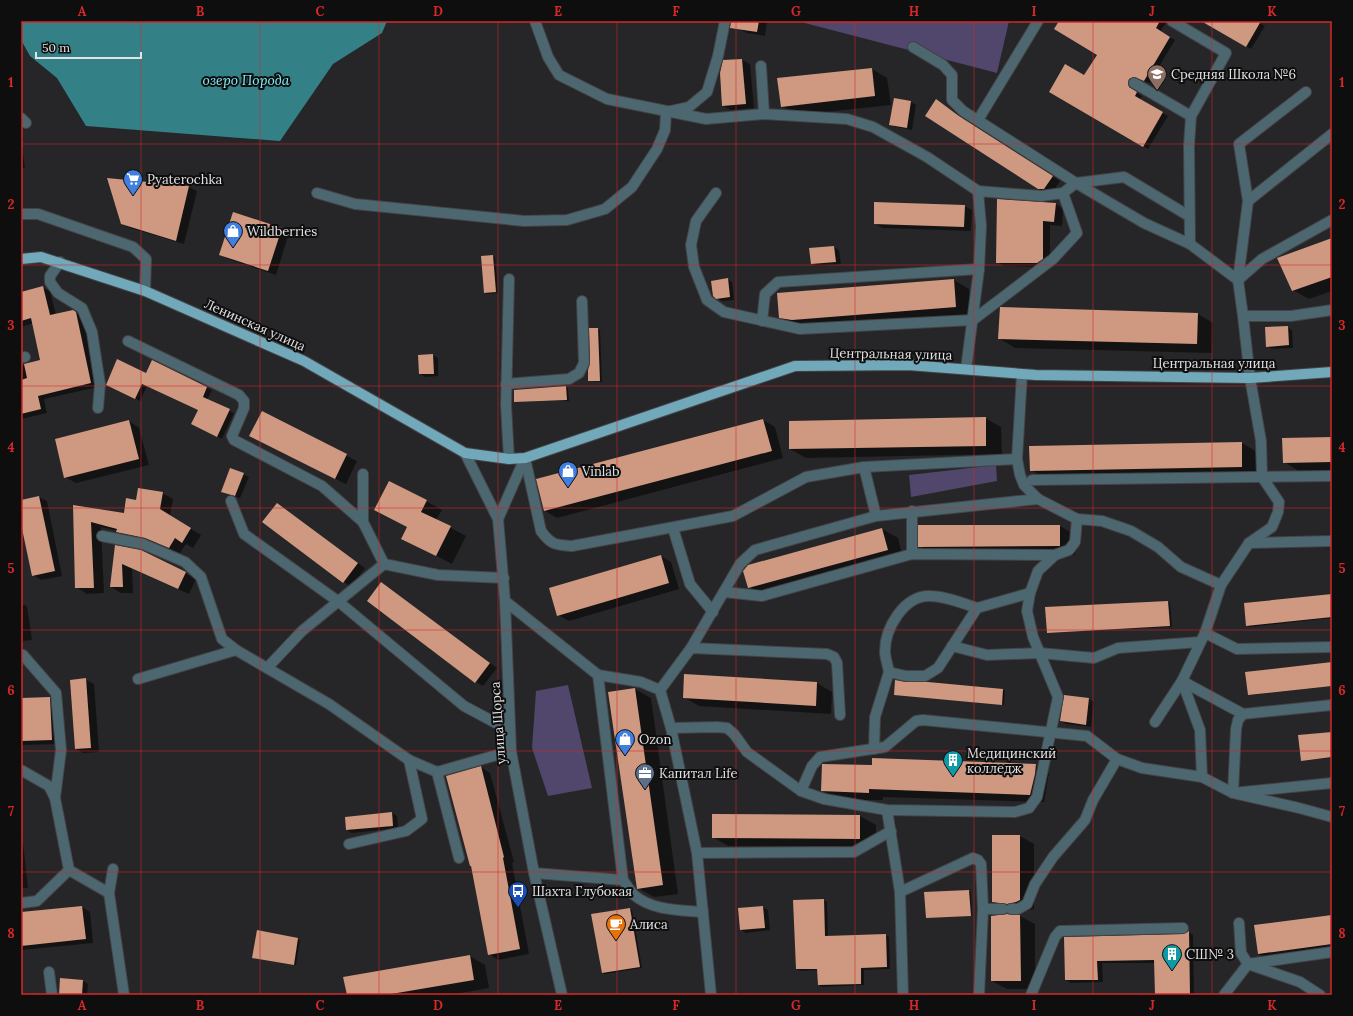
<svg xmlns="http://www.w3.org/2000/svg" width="1353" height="1016" font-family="Lora,serif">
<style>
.green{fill:#51466b}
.water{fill:#338086}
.shadow{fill:#0007}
.building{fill:#cf9880}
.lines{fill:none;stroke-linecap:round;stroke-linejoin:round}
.minor-casing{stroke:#444345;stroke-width:12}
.major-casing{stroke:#444345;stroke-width:12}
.minor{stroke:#4d6770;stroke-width:10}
.major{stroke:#71a9bb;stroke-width:10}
.grid{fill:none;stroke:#d62828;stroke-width:1;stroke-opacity:0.55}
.labels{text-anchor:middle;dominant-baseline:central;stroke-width:4;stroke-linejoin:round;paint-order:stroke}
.poi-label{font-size:13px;fill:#e3e2e4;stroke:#0f0e0f;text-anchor:start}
.street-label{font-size:13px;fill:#e3e2e4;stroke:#0f0e0f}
.water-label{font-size:14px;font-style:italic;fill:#7ef0f9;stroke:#0f0e0f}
.neatline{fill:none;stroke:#d62828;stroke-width:1.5}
.grid-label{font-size:13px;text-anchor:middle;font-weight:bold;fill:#d62828}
</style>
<rect width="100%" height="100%" fill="#262527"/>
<g class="green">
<polygon points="797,21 1009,21 997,73"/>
<polygon points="996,465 997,481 911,497 909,475"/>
<polygon points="568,685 592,788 548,796 532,748 536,691"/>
</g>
<polygon class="water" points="21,21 387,21 382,33 333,64 280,141 86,126 57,78 30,56 21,40"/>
<g class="shadow">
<polygon points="740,21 767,21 765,36 747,33 739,29"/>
<polygon points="1060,21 1167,21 1160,32 1175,40 1149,83 1139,79 1133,82 1132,86 1133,90 1142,96 1140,99 1168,116 1148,149 1051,91 1085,77 1098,54"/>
<polygon points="1203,21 1256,21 1265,26 1251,49"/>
<polygon points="742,60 750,64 754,108 731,110 723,106"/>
<polygon points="872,69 887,78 891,105 797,115 782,106"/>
<polygon points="895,99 911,102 916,105 912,130 895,127 890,124"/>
<polygon points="936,100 1060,181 1052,193 1047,193 1038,188"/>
<polygon points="21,139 25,168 21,168"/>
<polygon points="108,179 189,187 197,191 184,244 130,228 122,224"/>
<polygon points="1056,204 1063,209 1062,226 1050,225 1050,263 1045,267 1004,266 997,262"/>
<polygon points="964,206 972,210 971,231 882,228 875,223"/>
<polygon points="281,229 289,233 276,275 228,259 220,254"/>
<polygon points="1332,240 1332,291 1309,299 1293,290"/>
<polygon points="834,247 839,250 841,264 817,266 812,263 810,249"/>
<polygon points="493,256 495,257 498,293 487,294 485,293"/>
<polygon points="727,279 732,282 734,300 722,301 717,298"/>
<polygon points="954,280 969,289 971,316 796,326 780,317"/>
<polygon points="43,288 50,291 56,315 73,311 83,317 98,387 44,399 47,413 21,419 21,366 41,361 34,323 21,327 21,293"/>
<polygon points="1198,314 1213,323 1212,353 1015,348 1000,339"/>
<polygon points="1287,327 1292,330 1293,348 1272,349 1267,346"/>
<polygon points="590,329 600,330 602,382 589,381 592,363"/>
<polygon points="433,355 438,358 438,376 425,377 420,374"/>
<polygon points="146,374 207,388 212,390 207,400 234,413 222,439 197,427 199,410 147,386 140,401 113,387"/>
<polygon points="566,387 568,388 569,401 515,401 515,391"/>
<polygon points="262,412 357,461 346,484 261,442"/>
<polygon points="985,418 1001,427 1002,454 806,458 790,449"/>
<polygon points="763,420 775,427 783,458 557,518 545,511"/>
<polygon points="129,421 139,428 149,465 76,483 65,477"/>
<polygon points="1332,438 1332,471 1299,471 1284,462"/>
<polygon points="1242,443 1257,452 1258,476 1046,479 1031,470"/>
<polygon points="231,469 249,477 240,498 222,492"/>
<polygon points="162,493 173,499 170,516 201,535 193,548 186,544 180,553 157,543 128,538 118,531 101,527 104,593 87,594 76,587 74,506 125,514 137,501"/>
<polygon points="39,497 47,501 62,576 41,580 33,575 21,520 21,501"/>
<polygon points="426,501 442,510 436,520 466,536 452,564 402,538 408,527 376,510"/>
<polygon points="277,504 365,568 351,587 263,522"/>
<polygon points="1060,526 1075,535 1075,555 935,555 920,546"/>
<polygon points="882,529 898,538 903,558 766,597 750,587 745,571"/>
<polygon points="116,546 185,573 196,579 189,594 132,569 133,593 121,593 111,587"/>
<polygon points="661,556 671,562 679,589 569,621 558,615"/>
<polygon points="381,583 497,668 483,686 476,682"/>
<polygon points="1332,595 1332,618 1249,627 1247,625"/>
<polygon points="1168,602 1170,603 1172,627 1048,632"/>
<polygon points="21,604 27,606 32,640 21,641"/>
<polygon points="1332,663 1332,686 1251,695 1249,694"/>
<polygon points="71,680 86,680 94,684 99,752 83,753 76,749"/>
<polygon points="817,683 832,692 831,714 699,706 684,697"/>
<polygon points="906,683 928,683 1003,690 1005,691 1004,705 896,694"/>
<polygon points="635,689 651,698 678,894 654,897 638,888"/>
<polygon points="50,698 57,703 60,744 21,745 21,699"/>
<polygon points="1089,699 1094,702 1091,727 1066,724 1061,721"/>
<polygon points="1332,733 1332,758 1302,760"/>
<polygon points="1035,765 1049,773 1044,802 883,797 883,800 839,800 822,790"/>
<polygon points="481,767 490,773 514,862 512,863 529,954 498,960 489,954"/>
<polygon points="392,813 397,816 398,828 352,833 347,830"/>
<polygon points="713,815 860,816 876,825 876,847 728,846 713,837"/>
<polygon points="21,825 28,888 21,888"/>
<polygon points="1020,836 1034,844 1034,909 1022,912 1008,910 993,902"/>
<polygon points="969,891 971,892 972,916 927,917 925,893"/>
<polygon points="823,900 827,902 828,936 886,935 889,937 890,969 864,970 864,985 822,987 819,985 818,970 800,971 797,969"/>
<polygon points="82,907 90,912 93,943 21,950 21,913"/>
<polygon points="763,907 768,910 770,930 746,933 741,930"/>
<polygon points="630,909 632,910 642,968 605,974 602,973"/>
<polygon points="992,916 1020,916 1035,924 1035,989 1007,989 992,981"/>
<polygon points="1332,916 1332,955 1275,963 1259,954"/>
<polygon points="1189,932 1193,935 1194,995 1156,995 1155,963 1102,963 1103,982 1071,983 1066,980 1065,938 1183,935"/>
<polygon points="298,939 300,940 296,965 256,958"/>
<polygon points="470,956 485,965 489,988 450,995 348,995"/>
<polygon points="61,980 83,981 88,984 87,995 60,995"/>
<polygon points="21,993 41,995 21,995"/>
</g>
<g class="building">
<polygon points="731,21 759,21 757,32 730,28"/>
<polygon points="1059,21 1160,21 1156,28 1170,37 1144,81 1134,77 1129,79 1128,83 1129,87 1137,92 1135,96 1163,112 1143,147 1049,92 1065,64 1084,75 1097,55 1054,29"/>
<polygon points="1201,21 1261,21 1246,47"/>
<polygon points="742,59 746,104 722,106 720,73 723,60"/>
<polygon points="872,68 875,96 781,107 777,78"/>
<polygon points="894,98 911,101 907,128 889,125"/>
<polygon points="936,99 959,116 1053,176 1044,189 1038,189 925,116"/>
<polygon points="107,178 189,186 176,241 121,224"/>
<polygon points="997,199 1056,203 1054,222 1043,221 1043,259 1037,263 996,263"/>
<polygon points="874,202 965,205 964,227 874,224"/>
<polygon points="233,212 282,228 268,271 219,255"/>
<polygon points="1332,238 1332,277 1292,291 1277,258"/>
<polygon points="834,246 836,262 811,264 809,248"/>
<polygon points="493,255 496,292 484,293 481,256"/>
<polygon points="728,278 730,297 716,299 713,296 711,281"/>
<polygon points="954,279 956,307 792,320 779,318 777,293"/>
<polygon points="43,286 50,315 73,310 76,312 91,383 38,396 41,409 21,414 21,380 27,378 24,364 40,360 31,318 21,321 21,292"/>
<polygon points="1000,307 1198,313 1197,344 998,339"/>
<polygon points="1288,326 1289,345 1266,347 1265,327"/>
<polygon points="589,328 598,328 600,381 588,381 588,370 590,363"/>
<polygon points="433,354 434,374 419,374 418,355"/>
<polygon points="117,359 146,373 152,360 207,387 203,397 230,409 217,437 191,424 198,410 142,384 135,399 106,385"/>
<polygon points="566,386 567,400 514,402 514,390"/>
<polygon points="262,411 347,454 335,479 249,436"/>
<polygon points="986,417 986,446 789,449 789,421"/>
<polygon points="763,419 772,451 544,511 536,479"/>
<polygon points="129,420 139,459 64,478 55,439"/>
<polygon points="1332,437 1332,462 1283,463 1282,438"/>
<polygon points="1242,442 1242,467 1030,471 1029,446"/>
<polygon points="230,468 244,473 235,496 221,492"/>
<polygon points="389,481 427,500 421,512 451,526 436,556 401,539 407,527 374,510"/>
<polygon points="138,488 163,492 160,509 191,528 182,543 175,538 169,548 145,538 116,532 117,529 91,522 94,588 75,588 73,505 124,513 126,498 136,500"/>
<polygon points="39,496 55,571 32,576 21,524 21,500"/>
<polygon points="277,503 358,563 343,583 262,522"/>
<polygon points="918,525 1060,525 1060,546 918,547"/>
<polygon points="882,528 888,550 748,588 743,571 748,565"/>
<polygon points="115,545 141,550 186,572 178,589 122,564 123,587 110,587"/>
<polygon points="661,555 669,583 557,616 549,588"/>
<polygon points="381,582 490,663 475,683 367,601"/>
<polygon points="1332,594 1332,617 1246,626 1244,603"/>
<polygon points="1168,601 1170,626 1047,633 1045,607"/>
<polygon points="1332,662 1332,686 1248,695 1245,672"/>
<polygon points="684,674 817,682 816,706 683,698"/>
<polygon points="86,678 91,748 75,749 70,680"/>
<polygon points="895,680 906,682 928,682 1003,689 1002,705 894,695"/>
<polygon points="635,688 663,885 637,889 608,692"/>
<polygon points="1064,695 1089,698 1086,725 1060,721"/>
<polygon points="50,697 52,740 21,741 21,698"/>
<polygon points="1332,732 1332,757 1301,761 1298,735"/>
<polygon points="872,758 1036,764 1035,774 1030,795 869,789 869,793 821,791 822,764 872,765"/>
<polygon points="481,766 504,857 503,858 520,949 488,955 471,866 470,866 446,776"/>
<polygon points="392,812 393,826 346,830 345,817"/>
<polygon points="712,814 860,815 860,839 712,838"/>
<polygon points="992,835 1020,835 1020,900 1016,902 1007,904 992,902"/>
<polygon points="969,890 971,916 926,918 924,892"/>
<polygon points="824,899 825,936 886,934 887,967 861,968 861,984 818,985 817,969 796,969 793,900"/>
<polygon points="82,906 86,939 21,946 21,912"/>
<polygon points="763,906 765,928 740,930 738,908"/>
<polygon points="630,908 640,967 602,973 591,914"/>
<polygon points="1007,914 1020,915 1021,981 991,981 991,916"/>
<polygon points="1332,915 1332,944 1258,954 1254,925"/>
<polygon points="257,930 298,938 294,965 252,958"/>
<polygon points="1189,931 1190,995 1155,995 1154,960 1097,961 1098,980 1065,980 1064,937 1183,934"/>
<polygon points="470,955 474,980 385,995 347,995 343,977"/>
<polygon points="60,978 83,980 82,995 59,995"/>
</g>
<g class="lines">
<g class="minor-casing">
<g id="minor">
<polyline points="535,21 548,57 559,75 607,99 706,119 764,114 847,119 873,127 927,157 978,191 981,226 979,269 966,369"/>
<polyline points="1172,21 1226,53 1191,116"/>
<polyline points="913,47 943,65 952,75 952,100 963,111 1076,183 1144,223 1190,244 1238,280 1243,316"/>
<polyline points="761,66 764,114"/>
<polyline points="1134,83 1191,116 1189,146 1190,244"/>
<polyline points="21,118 26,123"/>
<polyline points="978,120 1038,21"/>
<polyline points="978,191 1041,196 1063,193 1076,183 1124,177 1189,216"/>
<polyline points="317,193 355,204 524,221 567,220 605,209 632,187 657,149 665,130 666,112 689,107 707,92 718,56 725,21"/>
<polyline points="716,193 696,221 691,245 694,267 707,300 724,312 800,329 973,320 1053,259 1077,233 1063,193"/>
<polyline points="1248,201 1239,144 1306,92"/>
<polyline points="21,214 38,214 133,247 146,259 145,291"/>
<polyline points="60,262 50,276 50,282 58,293 82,308 92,332 100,384 98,408"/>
<polyline points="1238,280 1248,201 1332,134"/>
<polyline points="1238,280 1262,259 1332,220"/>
<polyline points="762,321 765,294 778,282 979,269"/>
<polyline points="128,341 239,395 244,401 244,408 232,436 234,440 322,486 363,522"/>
<polyline points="21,358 25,357"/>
<polyline points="1022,374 1017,459 1020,475 1024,485 1038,499 1077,519 1102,521 1131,531 1158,547 1181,567 1221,585"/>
<polyline points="506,384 569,379 579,373 584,363 582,301"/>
<polyline points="465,453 498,519 505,601 511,751 534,873 562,995"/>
<path d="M525,458L541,531C551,545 556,545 572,546L733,516L806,477L864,467L1017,459"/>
<polyline points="509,459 506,405 509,279"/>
<polyline points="864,467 876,516"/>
<polyline points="363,474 363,522 384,564"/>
<polyline points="1032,480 1332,476"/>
<polyline points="231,501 244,534 339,602 464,706 509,730"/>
<polyline points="498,519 525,458"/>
<polyline points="673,528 690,584 713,612"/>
<polyline points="102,536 143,544 185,562 201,577 222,639 236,650 329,704 409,760 437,772 511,751"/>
<polyline points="1249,543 1332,541"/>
<polyline points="912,554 912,511"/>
<polyline points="724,592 762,596 912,554 1055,555"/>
<polyline points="505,601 598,675 641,682 660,690 671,728 697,853 711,995"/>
<polyline points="1205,633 1237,649 1332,647"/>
<polyline points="952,646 987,655 1040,653 1094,658 1118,648 1200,642"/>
<polyline points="691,648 740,564 755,550 876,516 1038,499"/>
<polyline points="23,655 56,693 61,750 55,798"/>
<polyline points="268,667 302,631 384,564 438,575 504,578"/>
<path d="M889,672C888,666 885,658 885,651C885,628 904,596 929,596C945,596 962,603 977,608"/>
<path d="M598,675L623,880C626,884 630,891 634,895C653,911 679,910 703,912"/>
<polyline points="138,679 236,650"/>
<polyline points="1182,681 1200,730 1202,777"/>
<polyline points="1182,681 1243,714"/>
<polyline points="660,690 691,648 827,654 834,657 837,663 840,715"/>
<polyline points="1332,705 1243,714 1238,720 1236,729 1233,793 1299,808 1332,817"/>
<polyline points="1155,722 1182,681 1205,633 1221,585 1249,543 1272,527 1278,512 1279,502 1262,477 1261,441 1250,378 1243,316 1291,316 1332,310"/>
<polyline points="671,728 717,727 727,728 734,734 747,752 801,791 824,799 887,810 1015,812 1029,808 1037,797 1058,697 1033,637 1027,611 1030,593 1038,571 1055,555 1069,550 1075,542 1077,519"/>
<polyline points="874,749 875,717 889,672 906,676 925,676 938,668 977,608 1030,593"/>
<polyline points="21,770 49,786 55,798 69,870 109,893"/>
<polyline points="437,772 459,858"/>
<polyline points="801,791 812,766 820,757 885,747 916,721 923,720 1087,736 1117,759 1142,768 1202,777 1233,793 1332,783"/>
<polyline points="887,810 900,892 903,995"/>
<polyline points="349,844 406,831 422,819 409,760"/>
<polyline points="697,853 854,852 891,831"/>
<polyline points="113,869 109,893 124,995"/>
<polyline points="534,873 623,880"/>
<polyline points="900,892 973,858 978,860 981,864 983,909 979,995"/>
<polyline points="21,903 37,901 69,870"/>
<polyline points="983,909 1003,909"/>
<polyline points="1011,909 1018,909 1027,904 1035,884 1053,857 1085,820 1093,800 1117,759"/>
<polyline points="1239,923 1241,953 1248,964 1300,982 1320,995"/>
<polyline points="49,972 52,995"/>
<polyline points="1031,995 1055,937 1060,931 1183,928"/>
<polyline points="1224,995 1248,964 1332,952"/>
</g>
</g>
<g class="major-casing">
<polyline id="major" points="21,259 41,257 145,291 304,361 465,453 509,459 525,458 795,366 908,365 1036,375 1250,378 1332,372"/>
</g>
<use href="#minor" class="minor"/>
<use href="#major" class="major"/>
</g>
<path class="grid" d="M141,21V995M260,21V995M379,21V995M498,21V995M617,21V995M736,21V995M855,21V995M974,21V995M1093,21V995M1212,21V995M21,144H1332M21,265H1332M21,386H1332M21,508H1332M21,630H1332M21,751H1332M21,872H1332"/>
<defs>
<g id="school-pin" transform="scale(1)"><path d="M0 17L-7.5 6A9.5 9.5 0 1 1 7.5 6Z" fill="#8d6e63" stroke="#0f0e0f"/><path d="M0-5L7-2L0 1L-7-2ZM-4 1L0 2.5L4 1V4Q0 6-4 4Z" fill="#fff"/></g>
<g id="supermarket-pin" transform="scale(1)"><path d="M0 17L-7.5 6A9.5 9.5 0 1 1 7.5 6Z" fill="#3f7fe0" stroke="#0f0e0f"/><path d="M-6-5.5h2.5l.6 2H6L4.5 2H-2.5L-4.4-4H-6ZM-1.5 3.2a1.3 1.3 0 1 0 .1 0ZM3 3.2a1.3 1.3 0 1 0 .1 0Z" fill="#fff"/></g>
<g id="shop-pin" transform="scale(1)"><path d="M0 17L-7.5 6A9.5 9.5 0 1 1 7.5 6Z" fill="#3f7fe0" stroke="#0f0e0f"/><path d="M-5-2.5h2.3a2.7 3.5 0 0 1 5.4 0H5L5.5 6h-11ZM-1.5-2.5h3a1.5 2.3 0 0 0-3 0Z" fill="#fff"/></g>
<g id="building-pin" transform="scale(1)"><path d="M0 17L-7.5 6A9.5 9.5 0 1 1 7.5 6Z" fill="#0f9aa8" stroke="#0f0e0f"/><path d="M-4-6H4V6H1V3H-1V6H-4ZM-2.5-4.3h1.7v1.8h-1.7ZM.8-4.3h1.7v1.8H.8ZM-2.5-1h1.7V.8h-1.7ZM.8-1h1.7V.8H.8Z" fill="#fff"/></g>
<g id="office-pin" transform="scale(1)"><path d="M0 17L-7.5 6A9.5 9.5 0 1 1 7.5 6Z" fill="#5c6f8a" stroke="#0f0e0f"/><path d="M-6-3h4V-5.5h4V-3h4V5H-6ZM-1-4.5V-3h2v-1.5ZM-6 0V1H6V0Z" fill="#fff"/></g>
<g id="bus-pin" transform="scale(1)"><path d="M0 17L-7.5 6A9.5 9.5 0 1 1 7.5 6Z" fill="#1a4fb4" stroke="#0f0e0f"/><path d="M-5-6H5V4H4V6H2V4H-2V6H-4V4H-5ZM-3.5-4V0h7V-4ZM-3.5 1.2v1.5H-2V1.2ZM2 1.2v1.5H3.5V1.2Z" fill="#fff"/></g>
<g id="cafe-pin" transform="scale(1)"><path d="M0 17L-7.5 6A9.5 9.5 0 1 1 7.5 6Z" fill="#e8710a" stroke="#0f0e0f"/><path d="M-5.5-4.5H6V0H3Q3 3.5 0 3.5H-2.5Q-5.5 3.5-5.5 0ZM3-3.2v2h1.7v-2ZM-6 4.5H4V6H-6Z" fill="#fff"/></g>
</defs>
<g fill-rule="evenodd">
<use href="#school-pin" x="1157" y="74"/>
<use href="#supermarket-pin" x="133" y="179"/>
<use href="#shop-pin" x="233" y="231"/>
<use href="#shop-pin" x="568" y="471"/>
<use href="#shop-pin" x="625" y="739"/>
<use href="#building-pin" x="953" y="760"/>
<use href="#office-pin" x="645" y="773"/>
<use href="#bus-pin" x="518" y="891"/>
<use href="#cafe-pin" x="616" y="924"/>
<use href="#building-pin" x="1172" y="954"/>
</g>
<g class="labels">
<g class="poi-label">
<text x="1171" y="74">Средняя Школа №6</text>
<text x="147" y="179">Pyaterochka</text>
<text x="247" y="231">Wildberries</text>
<text x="582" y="471">Vinlab</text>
<text x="639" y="739">Ozon</text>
<text x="967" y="753">Медицинский<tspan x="967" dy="15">колледж</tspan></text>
<text x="659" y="773">Капитал Life</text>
<text x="532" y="891">Шахта Глубокая</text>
<text x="630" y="924">Алиса</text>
<text x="1186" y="954">СШ№ 3</text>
</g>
<g class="street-label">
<text transform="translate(255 325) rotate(24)">Ленинская улица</text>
<text transform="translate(891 354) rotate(1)">Центральная улица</text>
<text x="1214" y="363">Центральная улица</text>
<text transform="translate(498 723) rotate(-94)">улица Щорса</text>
</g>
<g class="water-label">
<text x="246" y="80">озеро Порода</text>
</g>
</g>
<rect width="1353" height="1016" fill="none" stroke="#0f0e0f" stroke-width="44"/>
<path d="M36 52v6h105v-6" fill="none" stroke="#e3e2e4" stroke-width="2"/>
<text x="42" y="52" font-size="12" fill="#e3e2e4" stroke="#0f0e0f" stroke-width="3" paint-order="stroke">50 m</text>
<rect x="22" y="22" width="1309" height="972" class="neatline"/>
<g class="grid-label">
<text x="82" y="16">A</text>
<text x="200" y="16">B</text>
<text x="320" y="16">C</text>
<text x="438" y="16">D</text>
<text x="558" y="16">E</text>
<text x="676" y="16">F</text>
<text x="796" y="16">G</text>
<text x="914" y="16">H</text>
<text x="1034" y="16">I</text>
<text x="1152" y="16">J</text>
<text x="1272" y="16">K</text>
<text x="11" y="87">1</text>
<text x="1342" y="87">1</text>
<text x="11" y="209">2</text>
<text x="1342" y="209">2</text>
<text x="11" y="330">3</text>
<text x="1342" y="330">3</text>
<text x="11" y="452">4</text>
<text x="1342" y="452">4</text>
<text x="11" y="573">5</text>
<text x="1342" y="573">5</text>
<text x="11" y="695">6</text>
<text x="1342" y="695">6</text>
<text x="11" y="816">7</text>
<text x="1342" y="816">7</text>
<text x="11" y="938">8</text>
<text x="1342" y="938">8</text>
<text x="82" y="1010">A</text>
<text x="200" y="1010">B</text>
<text x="320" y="1010">C</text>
<text x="438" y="1010">D</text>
<text x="558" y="1010">E</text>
<text x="676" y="1010">F</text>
<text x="796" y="1010">G</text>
<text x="914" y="1010">H</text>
<text x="1034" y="1010">I</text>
<text x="1152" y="1010">J</text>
<text x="1272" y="1010">K</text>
</g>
</svg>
